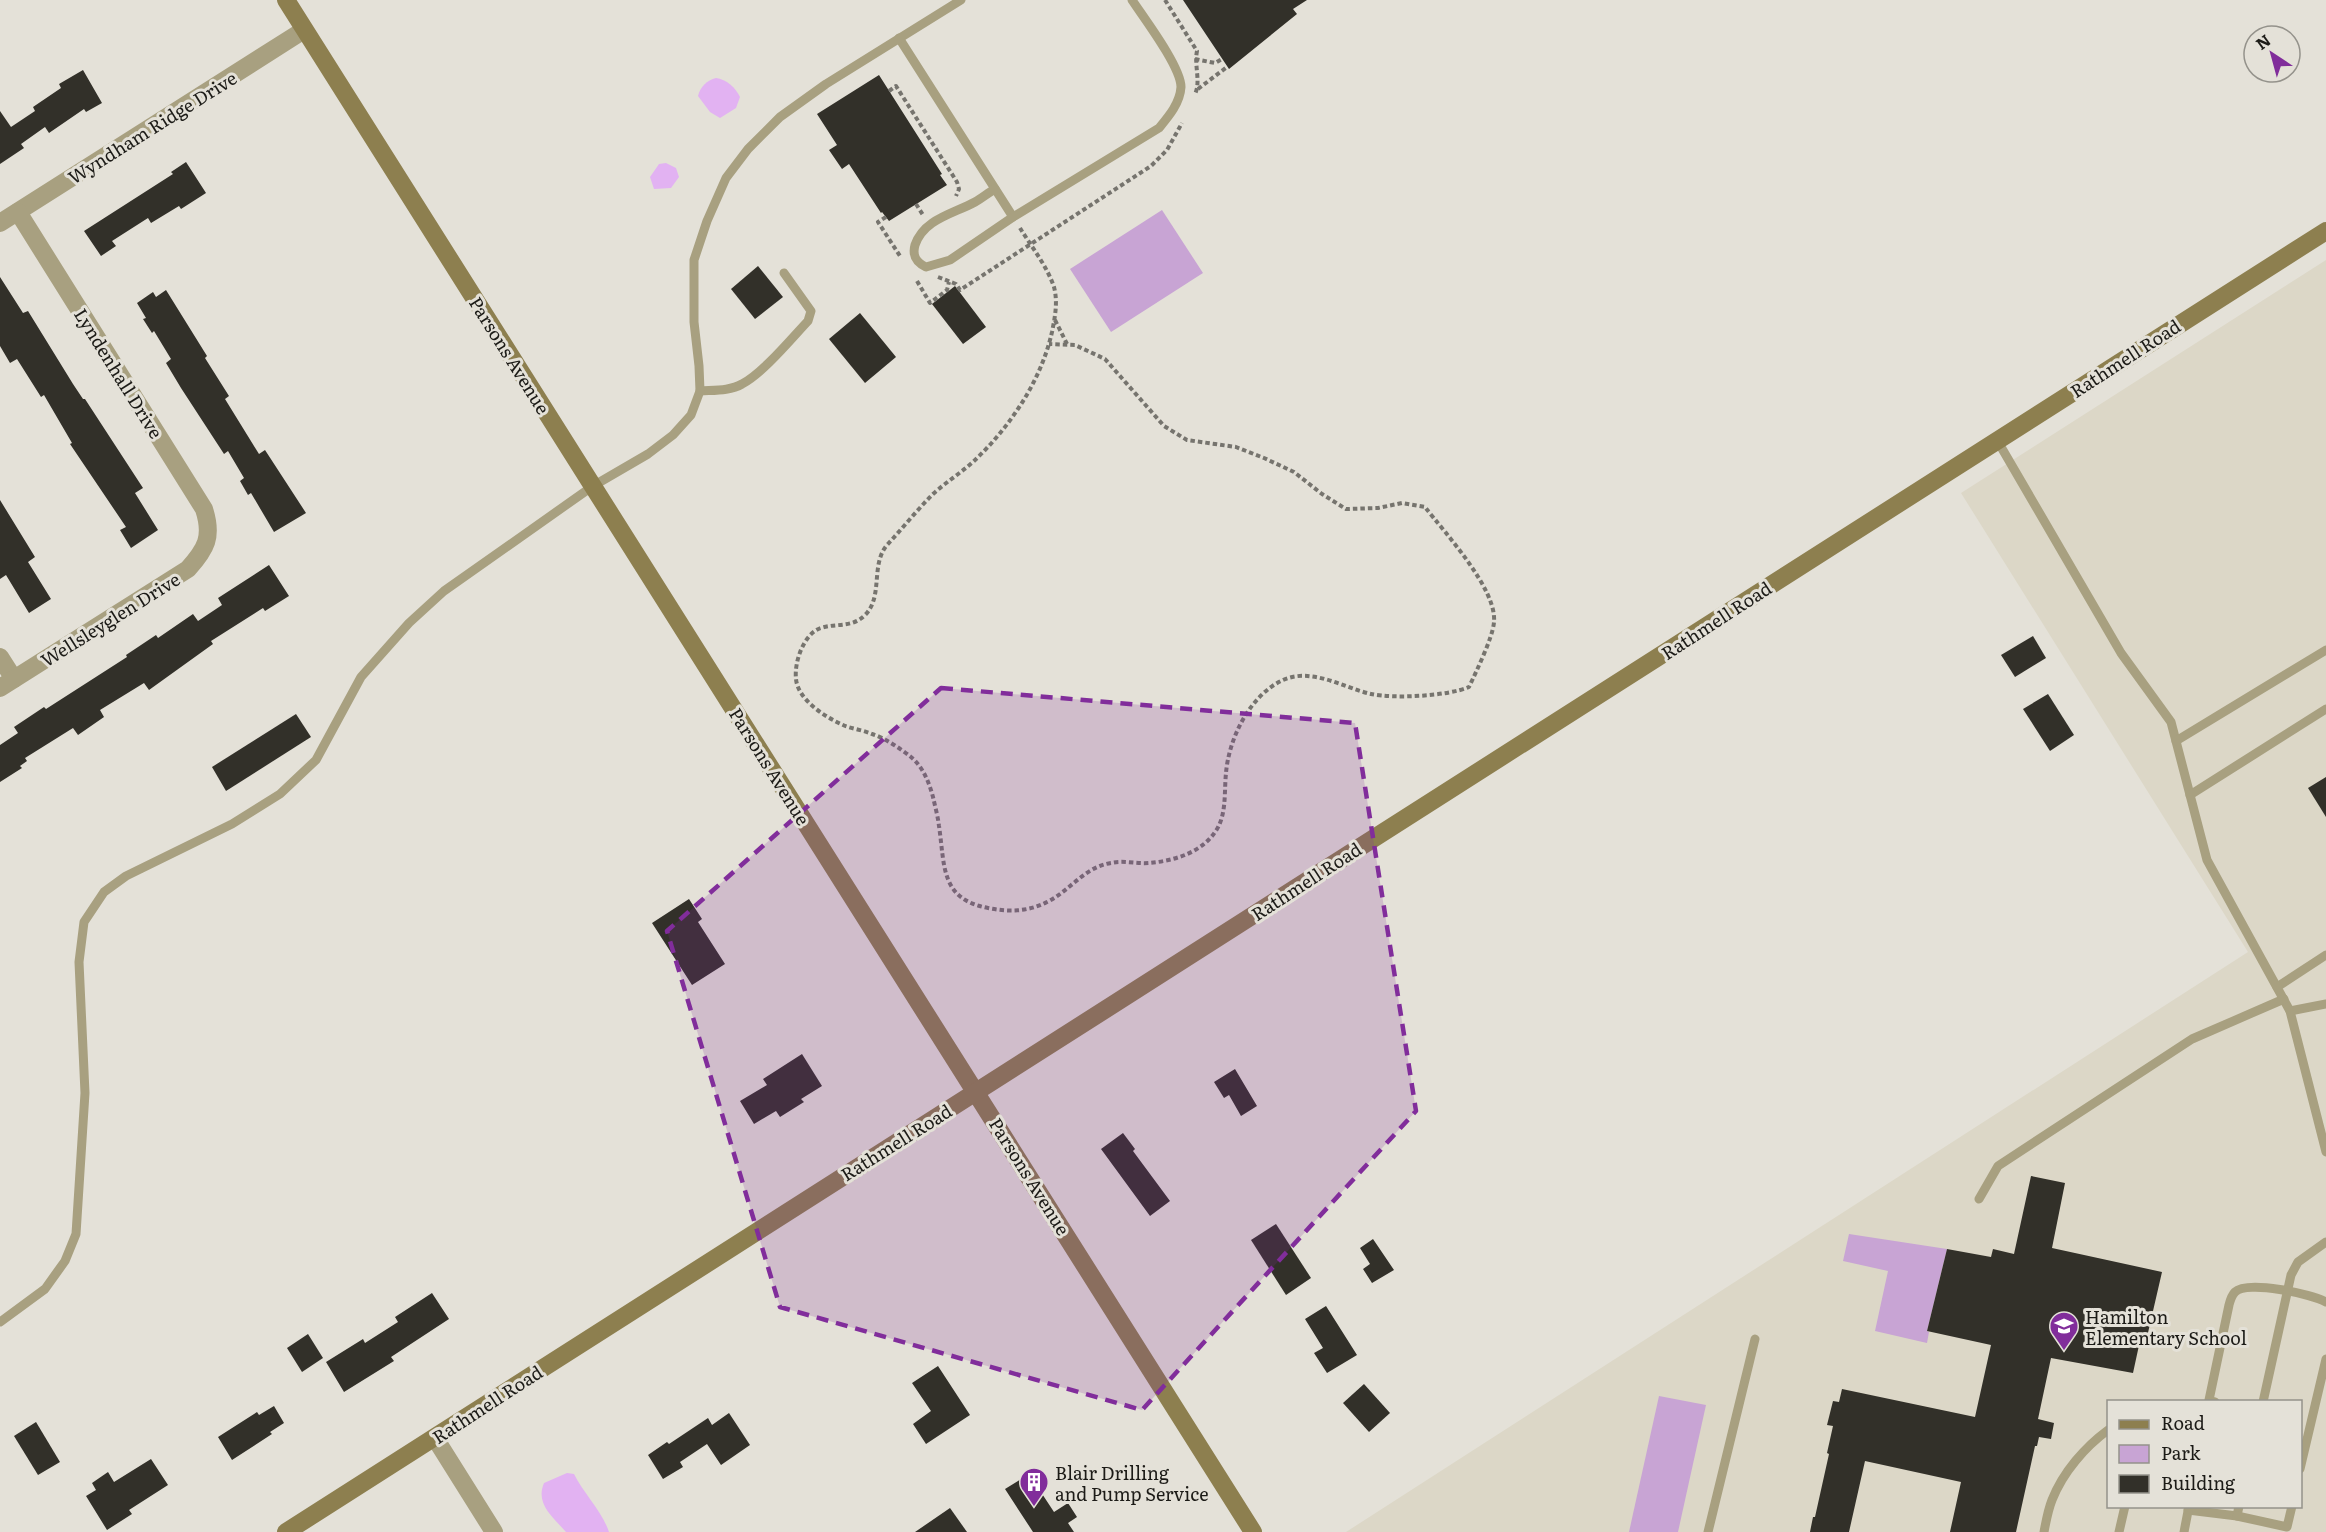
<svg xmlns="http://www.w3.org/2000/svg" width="2326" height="1532" font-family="Literata,serif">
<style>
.built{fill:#dcd7c7;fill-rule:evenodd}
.green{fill:#c8a4d4}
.water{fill:#e2b2f2}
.building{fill:#323029}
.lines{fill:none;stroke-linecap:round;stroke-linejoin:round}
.path{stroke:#76746e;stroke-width:4;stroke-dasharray:4.5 3;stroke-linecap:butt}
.lane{stroke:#a8a080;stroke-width:9}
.street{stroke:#a8a080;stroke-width:18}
.secondary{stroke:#8d7f4f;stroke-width:18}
.marked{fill:#812d9b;fill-opacity:0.2;stroke:#812d9b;stroke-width:4.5;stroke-dasharray:12 8;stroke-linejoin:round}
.labels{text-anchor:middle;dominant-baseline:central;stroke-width:6;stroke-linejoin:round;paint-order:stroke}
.street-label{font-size:18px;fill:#1c1b17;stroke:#e4e1d8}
.poi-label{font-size:18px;fill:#1c1b17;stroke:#e4e1d8;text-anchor:start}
</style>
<rect width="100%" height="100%" fill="#e4e1d8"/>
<path class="built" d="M2326,260V1532H1346L2248,952L1961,493ZM2108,1402H2300V1506H2108Z"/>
<g class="green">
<polygon points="1162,210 1203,273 1111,332 1070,269"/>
<polygon points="1849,1234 1947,1249 1927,1331 1929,1332 1927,1343 1875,1331 1888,1271 1843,1261"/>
<polygon points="1659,1396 1706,1405 1678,1532 1629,1532"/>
</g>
<g class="water">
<path d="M716,78C726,79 736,88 740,97L736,108L720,118L710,112L698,96C700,87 707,80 716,78Z"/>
<polygon points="666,163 676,168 679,177 671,188 654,189 650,177 659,164"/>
<path d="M567,1473L574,1474C584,1494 602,1511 609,1532H566C553,1517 535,1504 544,1483Z"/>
</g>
<g class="building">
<polygon points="1183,0 1307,0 1293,9 1297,14 1229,69"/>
<polygon points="83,70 102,103 86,112 84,109 49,133 45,127 21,144 24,148 0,164 0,111 11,127 35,111 33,107 61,88 59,84"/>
<polygon points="879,75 942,174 940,175 947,185 889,221 882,212 881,213 849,164 842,169 829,150 837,145 817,114"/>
<polygon points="186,162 206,193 181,209 179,206 151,223 148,218 112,241 116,246 101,256 84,231 173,174 171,172"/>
<polygon points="758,266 783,297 755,319 731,289"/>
<polygon points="0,277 23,313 28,311 73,384 83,399 85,399 143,488 135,493 158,530 131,548 120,530 126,527 70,444 72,443 44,395 41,397 17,359 10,363 0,346"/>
<polygon points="955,286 986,327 963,344 932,304"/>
<polygon points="166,290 207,356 205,358 229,396 225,399 259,454 265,450 306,513 274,532 251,493 248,495 240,481 244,478 228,451 224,454 181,388 166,363 171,359 154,331 152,333 143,319 146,318 137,303 153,292 156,297"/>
<polygon points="860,313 896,357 865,383 829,339"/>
<polygon points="0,500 35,557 28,562 51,599 29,613 6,575 0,579"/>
<polygon points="269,565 289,596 265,611 263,608 211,641 213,644 149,690 144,683 100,710 104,717 78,735 73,728 25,758 27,761 20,766 22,768 0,782 0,745 18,733 14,727 44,707 46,709 127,657 126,655 156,635 158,638 193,614 198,621 222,605 218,598"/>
<polygon points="2033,636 2046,658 2015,677 2001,655"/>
<polygon points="2048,694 2074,735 2050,751 2023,709"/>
<polygon points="296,714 311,737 226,791 212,767"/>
<polygon points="2326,777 2326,817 2308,788"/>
<polygon points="689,899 702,919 698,922 725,964 692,985 652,923"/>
<polygon points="802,1054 822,1086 801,1099 804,1102 780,1117 776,1111 754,1124 740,1101 767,1085 763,1079"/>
<polygon points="1235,1069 1257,1106 1241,1116 1229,1095 1224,1098 1214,1082"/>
<polygon points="1123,1133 1135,1149 1133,1151 1170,1201 1150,1216 1101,1149"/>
<polygon points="2031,1176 2065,1183 2052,1248 2162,1272 2147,1337 2141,1336 2133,1373 2051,1358 2038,1419 2054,1423 2051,1439 2039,1437 2037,1446 2035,1446 2016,1532 1950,1532 1961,1482 1865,1461 1849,1532 1810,1532 1813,1517 1815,1517 1829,1454 1827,1453 1833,1426 1827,1425 1833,1401 1839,1402 1842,1389 1975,1417 1991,1345 1927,1331 1947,1249 1991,1257 1993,1249 2014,1254"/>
<polygon points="1276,1224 1311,1278 1286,1295 1251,1240"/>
<polygon points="1373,1239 1394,1270 1372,1283 1363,1269 1370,1264 1360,1248"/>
<polygon points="432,1293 449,1319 391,1357 394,1361 344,1392 326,1362 363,1339 365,1343 398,1322 395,1317"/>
<polygon points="1326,1306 1357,1355 1327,1373 1314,1353 1323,1348 1305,1319"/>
<polygon points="308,1334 323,1358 302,1372 287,1348"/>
<polygon points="938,1366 970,1415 926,1444 913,1424 931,1411 912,1383"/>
<polygon points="1364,1384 1390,1413 1369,1432 1343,1403"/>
<polygon points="274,1406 284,1423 270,1432 272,1434 232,1460 218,1437 257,1412 259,1415"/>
<polygon points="729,1413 750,1445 721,1465 707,1444 680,1462 683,1467 663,1479 648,1455 667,1442 669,1444 708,1418 712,1425"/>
<polygon points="36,1422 60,1462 38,1475 14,1436"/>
<polygon points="151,1459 168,1485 129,1510 132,1514 107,1530 86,1496 96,1490 92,1483 108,1472 114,1482"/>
<polygon points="1029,1474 1054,1512 1068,1503 1077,1517 1068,1523 1074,1532 1033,1532 1005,1489"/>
<polygon points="950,1508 967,1532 915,1532"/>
</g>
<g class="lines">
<g class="path">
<path d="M1165,0L1197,51C1194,65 1201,82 1195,94"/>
<polyline points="1195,59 1215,63 1222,59"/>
<polyline points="1198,89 1227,67"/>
<polyline points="889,91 896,86 957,182 959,189 956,196"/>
<polyline points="916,204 923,215"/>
<polyline points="886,217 878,222 900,256"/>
<path d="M1020,228C1031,246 1047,266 1054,287C1058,302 1055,317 1052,332C1041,381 1010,427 974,461C961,473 946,482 933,494C917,510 902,529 887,545C870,565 884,598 864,616C851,628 836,623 821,628C804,633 794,662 796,679C798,700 825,717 843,725C852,729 863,730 872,734C885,738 901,749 911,757C923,767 929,782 933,797C935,806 938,817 939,826C945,866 940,899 988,908C1008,912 1028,912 1047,902C1070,891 1084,867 1111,863C1123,860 1136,864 1149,863C1173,861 1201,853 1215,832C1227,816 1224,792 1226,773C1229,738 1250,695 1283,680C1312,667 1344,688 1371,694C1394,699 1448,696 1469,687C1476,672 1493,637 1494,622C1497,589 1445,533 1425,507L1402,503L1378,508L1346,509L1322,494L1294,472L1264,458L1236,447L1187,440L1164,426L1105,359L1075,345L1049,344"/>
<polyline points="938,277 956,284 960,290 1151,166 1167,150 1182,123"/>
<polyline points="917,281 930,303 947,290 949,282"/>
<polyline points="1055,320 1067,344"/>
</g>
<g class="lane">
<polyline points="899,38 1013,217"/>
<path d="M995,189C988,193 982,198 975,202C953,214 924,219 915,245C912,256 916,262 926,267L950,260L1013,217L1159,128C1169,116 1180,103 1181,87C1181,67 1144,18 1132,0"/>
<path d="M700,391C714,390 730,391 742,384C763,373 791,339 808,321L811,311L784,273"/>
<polyline points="1997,440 2121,653 2171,722 2207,860 2290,1011 2326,1152"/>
<polyline points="2176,741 2326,650"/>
<polyline points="2190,795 2326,709"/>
<polyline points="2277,987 2326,955"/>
<polyline points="2290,1011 2326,1004"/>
<polyline points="1979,1199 1998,1166 2192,1039 2284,999"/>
<polyline points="0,1322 45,1289 65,1261 76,1234 85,1093 79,962 84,922 104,892 126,876 232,824 280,794 316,760 361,677 409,623 444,591 593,486 648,454 673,435 691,415 700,391 699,366 694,322 694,260 707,221 726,178 748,149 780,117 826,84 961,0"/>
<path d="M2215,1402L2209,1400L2229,1305C2230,1301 2232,1295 2235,1292C2247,1280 2312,1294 2326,1302"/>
<polyline points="2263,1402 2291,1275 2298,1262 2326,1242"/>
<polyline points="2300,1469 2326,1359"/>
<polyline points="2188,1510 2237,1516 2239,1506"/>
<polyline points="2237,1516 2287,1527 2292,1506"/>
<polyline points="1708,1532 1755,1339"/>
<path d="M2044,1532C2046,1521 2048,1510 2052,1500C2063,1472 2085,1447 2108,1430"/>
<polyline points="2119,1532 2125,1506"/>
<polyline points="2184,1532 2189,1506"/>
</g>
<g class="street">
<polyline points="0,223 304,30"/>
<polyline points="0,657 14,679"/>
<path d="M0,688L188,569C206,549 213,537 204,509L18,212"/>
<polyline points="435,1438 494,1532"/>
</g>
<g class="secondary">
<polyline points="286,0 1253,1532"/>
<polyline points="286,1532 2326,231"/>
</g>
</g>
<path class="marked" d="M941,688L1355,723L1416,1111L1142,1410L780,1307L667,931Z"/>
<defs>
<g id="school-pin" transform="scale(1.5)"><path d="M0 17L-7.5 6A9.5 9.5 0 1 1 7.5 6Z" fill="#812d9b" stroke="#e4e1d8"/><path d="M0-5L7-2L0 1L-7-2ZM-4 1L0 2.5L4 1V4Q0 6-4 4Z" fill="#fff"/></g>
<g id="building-pin" transform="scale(1.5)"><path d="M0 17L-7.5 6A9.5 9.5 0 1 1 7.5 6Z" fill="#812d9b" stroke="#e4e1d8"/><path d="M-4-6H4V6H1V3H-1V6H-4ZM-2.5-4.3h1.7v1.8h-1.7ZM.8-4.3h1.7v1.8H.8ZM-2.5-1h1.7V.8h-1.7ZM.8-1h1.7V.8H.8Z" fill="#fff"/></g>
</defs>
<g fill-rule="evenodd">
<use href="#school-pin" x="2064" y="1326"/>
<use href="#building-pin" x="1034" y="1482"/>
</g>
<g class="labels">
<g class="street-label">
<text transform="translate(152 127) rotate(-32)">Wyndham Ridge Drive</text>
<text transform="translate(510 355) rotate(58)">Parsons Avenue</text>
<text transform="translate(2125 358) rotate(-33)">Rathmell Road</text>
<text transform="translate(119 373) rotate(58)">Lyndenhall Drive</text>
<text transform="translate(110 619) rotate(-32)">Wellsleyglen Drive</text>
<text transform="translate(1716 620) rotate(-33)">Rathmell Road</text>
<text transform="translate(770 766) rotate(58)">Parsons Avenue</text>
<text transform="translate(1306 881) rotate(-33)">Rathmell Road</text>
<text transform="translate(896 1142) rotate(-32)">Rathmell Road</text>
<text transform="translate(1030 1176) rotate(58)">Parsons Avenue</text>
<text transform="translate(487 1404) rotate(-33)">Rathmell Road</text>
</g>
<g class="poi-label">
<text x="2085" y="1316">Hamilton<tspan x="2085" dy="21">Elementary School</tspan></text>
<text x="1055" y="1472">Blair Drilling<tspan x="1055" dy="21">and Pump Service</tspan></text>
</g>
</g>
<rect x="2107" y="1400" width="195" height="108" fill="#e4e1d8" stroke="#94928b" stroke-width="1.5"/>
<rect x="2119" y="1420" width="30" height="9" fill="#8d7f4f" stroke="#94928b" stroke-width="1.5"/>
<text x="2161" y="1430" font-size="18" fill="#1c1b17">Road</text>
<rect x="2119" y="1445" width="30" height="18" fill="#c8a4d4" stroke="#94928b" stroke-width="1.5"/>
<text x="2161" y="1460" font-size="18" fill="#1c1b17">Park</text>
<rect x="2119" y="1475" width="30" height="18" fill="#323029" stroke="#94928b" stroke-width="1.5"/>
<text x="2161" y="1490" font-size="18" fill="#1c1b17">Building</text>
<g transform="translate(2272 54) rotate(324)"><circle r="28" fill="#e4e1d8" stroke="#94928b" stroke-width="1.5"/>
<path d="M0-4.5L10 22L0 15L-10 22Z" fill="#812d9b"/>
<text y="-9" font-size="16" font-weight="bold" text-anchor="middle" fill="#1c1b17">N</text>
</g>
</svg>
